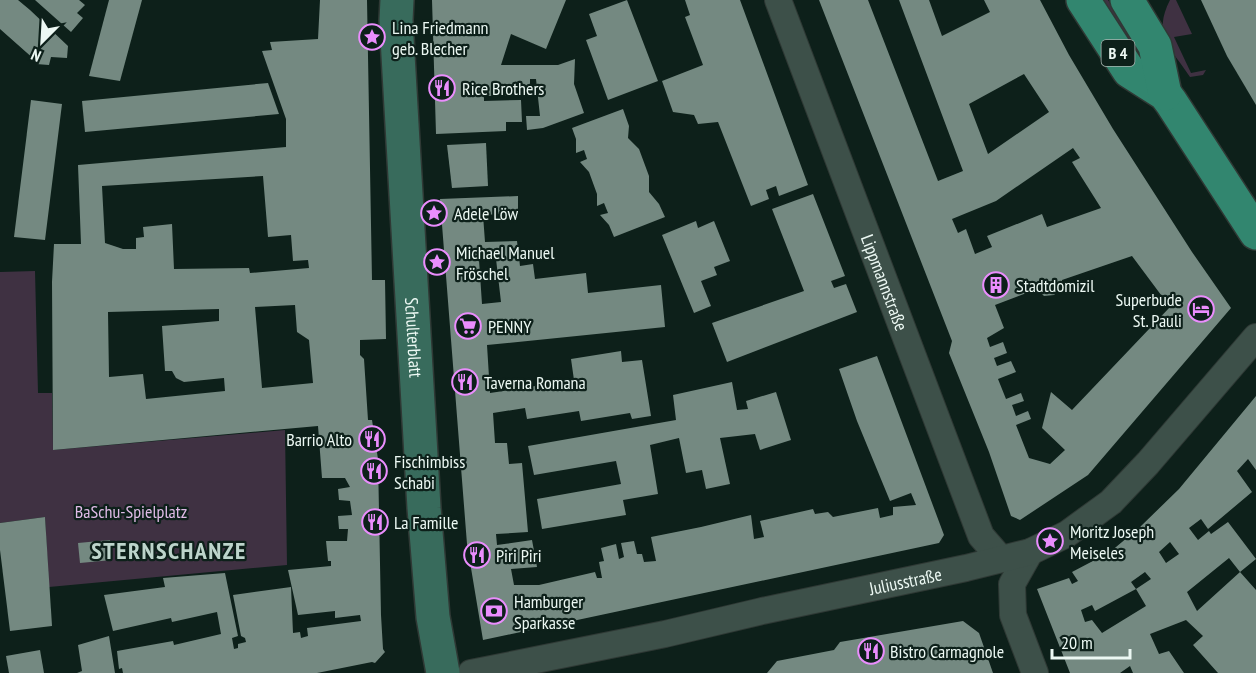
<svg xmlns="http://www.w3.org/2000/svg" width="1256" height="673" font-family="'PT Sans Narrow',sans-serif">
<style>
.green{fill:#3f3142}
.building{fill:#748981;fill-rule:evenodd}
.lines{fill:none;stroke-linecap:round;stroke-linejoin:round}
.street-casing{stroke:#2f3935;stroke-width:28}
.secondary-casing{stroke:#2f3935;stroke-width:36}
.primary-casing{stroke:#2f3935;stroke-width:36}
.street{stroke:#3d5049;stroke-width:26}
.secondary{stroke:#386b5c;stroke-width:33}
.primary{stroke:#32866f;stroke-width:33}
.labels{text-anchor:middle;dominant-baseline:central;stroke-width:4.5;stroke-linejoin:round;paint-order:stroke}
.shield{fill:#0d201a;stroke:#a9b7b2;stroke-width:1.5}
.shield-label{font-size:16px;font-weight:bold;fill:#ecf8f3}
.poi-label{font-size:18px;fill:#ecf8f3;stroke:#0d201a;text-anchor:start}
.street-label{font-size:18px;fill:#ecf8f3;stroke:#0d201a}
.park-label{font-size:18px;fill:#e0bbe7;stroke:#0d201a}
.district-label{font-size:24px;font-weight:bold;letter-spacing:1.5px;fill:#bdd4cb;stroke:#0d201a}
</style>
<rect width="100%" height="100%" fill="#0d201a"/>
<g class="green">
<polygon points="1101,0 1108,0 1146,58 1153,78"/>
<path d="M1170,0H1176L1192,34L1174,37L1191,73L1206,70L1203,75L1190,77C1171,48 1152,35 1170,0Z"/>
<polygon points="35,271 38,393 52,393 53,450 285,430 287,565 49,587 45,517 0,523 0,272"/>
</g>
<g class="building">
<polygon points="0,0 18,0 30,10 68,46 67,58 51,57 49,65 36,64 35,60 0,29"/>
<polygon points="35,0 79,0 85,5 77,13 83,18 71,32"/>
<polygon points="109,0 142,0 120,81 89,76"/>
<path d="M320,0H367L372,280H385L386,339L360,340V355L364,359L368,420H372L378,459L381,615L383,649L385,652L375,663L372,662L317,673H123L122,668L119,669L117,651L173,641L174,645L221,634L217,612L172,622L171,618L113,631L104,595L165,587L163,578L225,573L238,636L232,638L234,649L238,648V644L246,642L245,638L241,636L233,595L291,587L293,633L300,632L301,638L308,636L307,628L361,621L360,615L335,618V611L298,615L288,570L331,566V561H328L326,541H347L348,529H339L338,516L352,515L350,501L339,500L338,489L350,487L345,478H322L318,426L53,450L52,282L54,244H81L78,165L286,147V119L262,51L272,50L270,42L318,39ZM263,176L268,237L291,235L293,261L308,260L309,268L250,273L249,268L174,269L172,224L143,227L144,237L136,238V249H123L105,243L102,186ZM295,305L297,332L309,340L313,383L262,388L255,307ZM219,309V321L162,326L165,371H172L176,378L184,382L224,378L225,391L146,399L143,374L109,377L108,312Z"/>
<polygon points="432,0 566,0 546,49 511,34 501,65 558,65 575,59 574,84 584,113 543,128 527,130 526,116 540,116 536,79 530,79 530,95 484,96 484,101 521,100 522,122 506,122 506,131 436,134"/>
<polygon points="627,0 658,81 608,100 586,40 597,36 589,14"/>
<polygon points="685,0 740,0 808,185 779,196 776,186 766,190 769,199 751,206 718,122 698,124 694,115 673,112 662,81 703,65 685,17 690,15"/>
<path d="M819,0H868L938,181L963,171L899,0H929L942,36L990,12L984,0H1040L1069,55L1113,129L1192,252L1231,308L1088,475L1020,520L1011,516L989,452L949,353L952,341ZM1024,74L1049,112L988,154L969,104ZM1073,148L1080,158L1072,162L1101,208L1047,227L1042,214L987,236L992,247L975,254L966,229L958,233L952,219L996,201ZM1132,256L1170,307L1072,410L1051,392L1042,428L1065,450L1050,464L1029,458L1016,425L1031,419L1028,411L1016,416L1012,405L1024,401L1021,393L1006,399L998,379L1016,372L1011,361L997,366L994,358L1007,353L1003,342L990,347L987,338L1004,328L995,305L1037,289L1044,296L1054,295L1061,289L1062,280Z"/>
<polygon points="1201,0 1256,0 1256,105 1227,56"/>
<polygon points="268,83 279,114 85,132 82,101"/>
<polygon points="31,100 62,104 45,240 14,237"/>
<polygon points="623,109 629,126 628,138 639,149 649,176 649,192 659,204 665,217 614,237 609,225 600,215 608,213 604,203 597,206 597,194 589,172 580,162 587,159 584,150 576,153 576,139 572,128"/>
<polygon points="486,143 488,186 452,188 447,145"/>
<polygon points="813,194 845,276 831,281 834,288 846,284 857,312 727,362 712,323 804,291 772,209"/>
<path d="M518,196V213L483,215L485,242L517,241L520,266L533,264L535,279L586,273L588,293L661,285L665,327L487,345L490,393L574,380L571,359L621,351L622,362L642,360L651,416L632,419L630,413L581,421L579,411L527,419L525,408L493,413L495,443H507L509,464L522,463L528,532L496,534L497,545L532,540L537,567L511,569L514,585H539L595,572L597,578H602L599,562L604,561L601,548L616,544L619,559L624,557L621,543L634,541L637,554H642L644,562L656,561L651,537L701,527L751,515L754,539L764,537L760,521L813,509L815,514L828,512L833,517L878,508L880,518L893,515V507L916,505L911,493L890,501L857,421L839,369L877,356L944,535L939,543L483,640L467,544L440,199ZM496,259L501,302L482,304L479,260Z"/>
<polygon points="696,221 698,228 714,221 730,261 714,267 717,275 701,281 711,306 694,313 662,235"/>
<polygon points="732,382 737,410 748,409 746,401 776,392 791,440 760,450 755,434 720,438 730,484 706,489 702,470 686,473 679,438 650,445 658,494 623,500 626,515 542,529 537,499 621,484 616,461 534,475 528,446 676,420 673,395"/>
<path d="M1256,396V470L1248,459L1237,471L1252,492L1208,529L1201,519L1189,528L1198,540L1209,531L1211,534L1228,522L1256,559L1240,572L1229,558L1187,592L1197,611L1240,572L1256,590V673H1218L1193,645L1203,636L1186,620L1150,634L1159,654L1169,651L1184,673H1133L1130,666L1120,673H1070L1037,589L1069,578L1072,584L1078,581L1072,572L1110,552L1140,527L1179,489ZM1170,542L1179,554L1166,563L1159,552ZM1145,572L1151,579L1136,589L1146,606L1102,633L1092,620L1085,622L1081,610L1092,605L1095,611L1136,589L1131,582Z"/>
<polygon points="45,517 52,626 10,631 0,550 0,523"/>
<polygon points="110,540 112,560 80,563 78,543"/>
<polygon points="963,621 979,633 993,673 767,673 777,661 834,650 840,642"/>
<polygon points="109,636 115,673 77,673 82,671 78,645"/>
<polygon points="40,650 44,673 9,673 6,656"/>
</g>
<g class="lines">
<g class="street-casing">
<g id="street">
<path id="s1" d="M778,0L981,536L1001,559"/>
<polyline points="1030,552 1012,584 1013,615 1035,673"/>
<path id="s2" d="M471,673L665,634L762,611L966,568L1030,552L1067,534L1111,502L1148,463L1256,337"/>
</g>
</g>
<g class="secondary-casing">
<g id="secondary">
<path id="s3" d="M397,0L396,20L424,508L433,617L443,673"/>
</g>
</g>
<g class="primary-casing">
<g id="primary">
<polyline points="1083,0 1129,71 1165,94 1171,102 1256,233"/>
<polyline points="1127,0 1155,46 1165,94"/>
</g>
</g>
<use href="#street" class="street"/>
<use href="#secondary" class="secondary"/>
<use href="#primary" class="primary"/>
</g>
<defs>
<g id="sight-ring" transform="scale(1.35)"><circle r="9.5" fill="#0d201a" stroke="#ea8dfd" stroke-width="1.5"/><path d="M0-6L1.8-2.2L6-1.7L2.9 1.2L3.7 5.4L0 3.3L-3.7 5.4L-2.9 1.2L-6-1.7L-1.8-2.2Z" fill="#ea8dfd"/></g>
<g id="restaurant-ring" transform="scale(1.35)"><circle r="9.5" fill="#0d201a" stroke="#ea8dfd" stroke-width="1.5"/><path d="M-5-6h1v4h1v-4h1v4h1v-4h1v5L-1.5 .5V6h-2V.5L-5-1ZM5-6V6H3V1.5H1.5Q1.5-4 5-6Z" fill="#ea8dfd"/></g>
<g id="building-ring" transform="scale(1.35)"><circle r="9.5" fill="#0d201a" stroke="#ea8dfd" stroke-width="1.5"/><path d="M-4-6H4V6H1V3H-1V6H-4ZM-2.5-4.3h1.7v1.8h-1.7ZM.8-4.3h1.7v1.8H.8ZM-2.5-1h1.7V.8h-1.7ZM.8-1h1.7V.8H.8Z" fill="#ea8dfd"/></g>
<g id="hotel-ring" transform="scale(1.35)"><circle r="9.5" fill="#0d201a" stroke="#ea8dfd" stroke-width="1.5"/><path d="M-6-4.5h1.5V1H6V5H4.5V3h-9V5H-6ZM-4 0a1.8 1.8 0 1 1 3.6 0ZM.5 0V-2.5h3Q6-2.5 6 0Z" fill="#ea8dfd"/></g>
<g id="supermarket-ring" transform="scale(1.35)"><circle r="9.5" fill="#0d201a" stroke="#ea8dfd" stroke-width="1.5"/><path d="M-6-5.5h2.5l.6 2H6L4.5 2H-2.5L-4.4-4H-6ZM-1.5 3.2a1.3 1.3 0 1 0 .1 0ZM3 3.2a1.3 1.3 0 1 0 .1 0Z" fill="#ea8dfd"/></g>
<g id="bank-ring" transform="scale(1.35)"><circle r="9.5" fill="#0d201a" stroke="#ea8dfd" stroke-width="1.5"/><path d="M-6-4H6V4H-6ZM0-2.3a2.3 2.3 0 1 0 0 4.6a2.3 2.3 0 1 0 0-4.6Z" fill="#ea8dfd"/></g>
</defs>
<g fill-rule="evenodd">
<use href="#sight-ring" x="372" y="37"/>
<use href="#restaurant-ring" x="442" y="88"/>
<use href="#sight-ring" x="434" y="213"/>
<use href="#sight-ring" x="437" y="262"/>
<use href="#building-ring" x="996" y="285"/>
<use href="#hotel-ring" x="1201" y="309"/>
<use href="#supermarket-ring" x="468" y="326"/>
<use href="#restaurant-ring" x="465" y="382"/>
<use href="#restaurant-ring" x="372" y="439"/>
<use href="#restaurant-ring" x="374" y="471"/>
<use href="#restaurant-ring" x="375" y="522"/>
<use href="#sight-ring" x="1050" y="541"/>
<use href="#restaurant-ring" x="477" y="555"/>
<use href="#bank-ring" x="494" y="611"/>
<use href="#restaurant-ring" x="871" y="651"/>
</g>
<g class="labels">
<rect class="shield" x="1101.5" y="40" width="33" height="26" rx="4.5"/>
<g class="shield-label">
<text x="1118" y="53">B 4</text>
</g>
<g class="poi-label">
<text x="392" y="27">Lina Friedmann<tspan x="392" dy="21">geb. Blecher</tspan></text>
<text x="462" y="88">Rice Brothers</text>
<text x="454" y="213">Adele Löw</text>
<text x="456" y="252">Michael Manuel<tspan x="456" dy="21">Fröschel</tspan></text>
<text x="1016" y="285">Stadtdomizil</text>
<text x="1182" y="299" text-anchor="end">Superbude<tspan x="1182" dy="21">St. Pauli</tspan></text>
<text x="488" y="326">PENNY</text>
<text x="484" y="382">Taverna Romana</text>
<text x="352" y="439" text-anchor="end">Barrio Alto</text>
<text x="394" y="461">Fischimbiss<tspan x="394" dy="21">Schabi</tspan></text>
<text x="394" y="522">La Famille</text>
<text x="1070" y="531">Moritz Joseph<tspan x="1070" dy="21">Meiseles</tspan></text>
<text x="496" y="555">Piri Piri</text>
<text x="514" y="601">Hamburger<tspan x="514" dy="21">Sparkasse</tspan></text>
<text x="890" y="651">Bistro Carmagnole</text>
</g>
<g class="street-label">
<text stroke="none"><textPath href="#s1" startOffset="302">Lippmannstraße</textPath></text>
<text stroke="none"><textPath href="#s3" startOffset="338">Schulterblatt</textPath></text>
<text stroke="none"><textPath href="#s2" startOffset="444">Juliusstraße</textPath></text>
</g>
<g class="park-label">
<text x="131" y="511">BaSchu-Spielplatz</text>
</g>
<g class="district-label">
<text x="169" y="550">STERNSCHANZE</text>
</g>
</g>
<g transform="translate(42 42) rotate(204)" stroke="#0d201a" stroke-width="4.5" paint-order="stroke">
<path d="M0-4.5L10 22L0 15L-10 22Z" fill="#ecf8f3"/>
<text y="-9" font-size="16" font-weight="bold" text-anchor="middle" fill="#ecf8f3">N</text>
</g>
<path d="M1052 649v9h78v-9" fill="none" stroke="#ecf8f3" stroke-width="3"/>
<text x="1061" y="649" font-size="18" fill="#ecf8f3" stroke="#0d201a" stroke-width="4.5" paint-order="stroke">20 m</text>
</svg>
